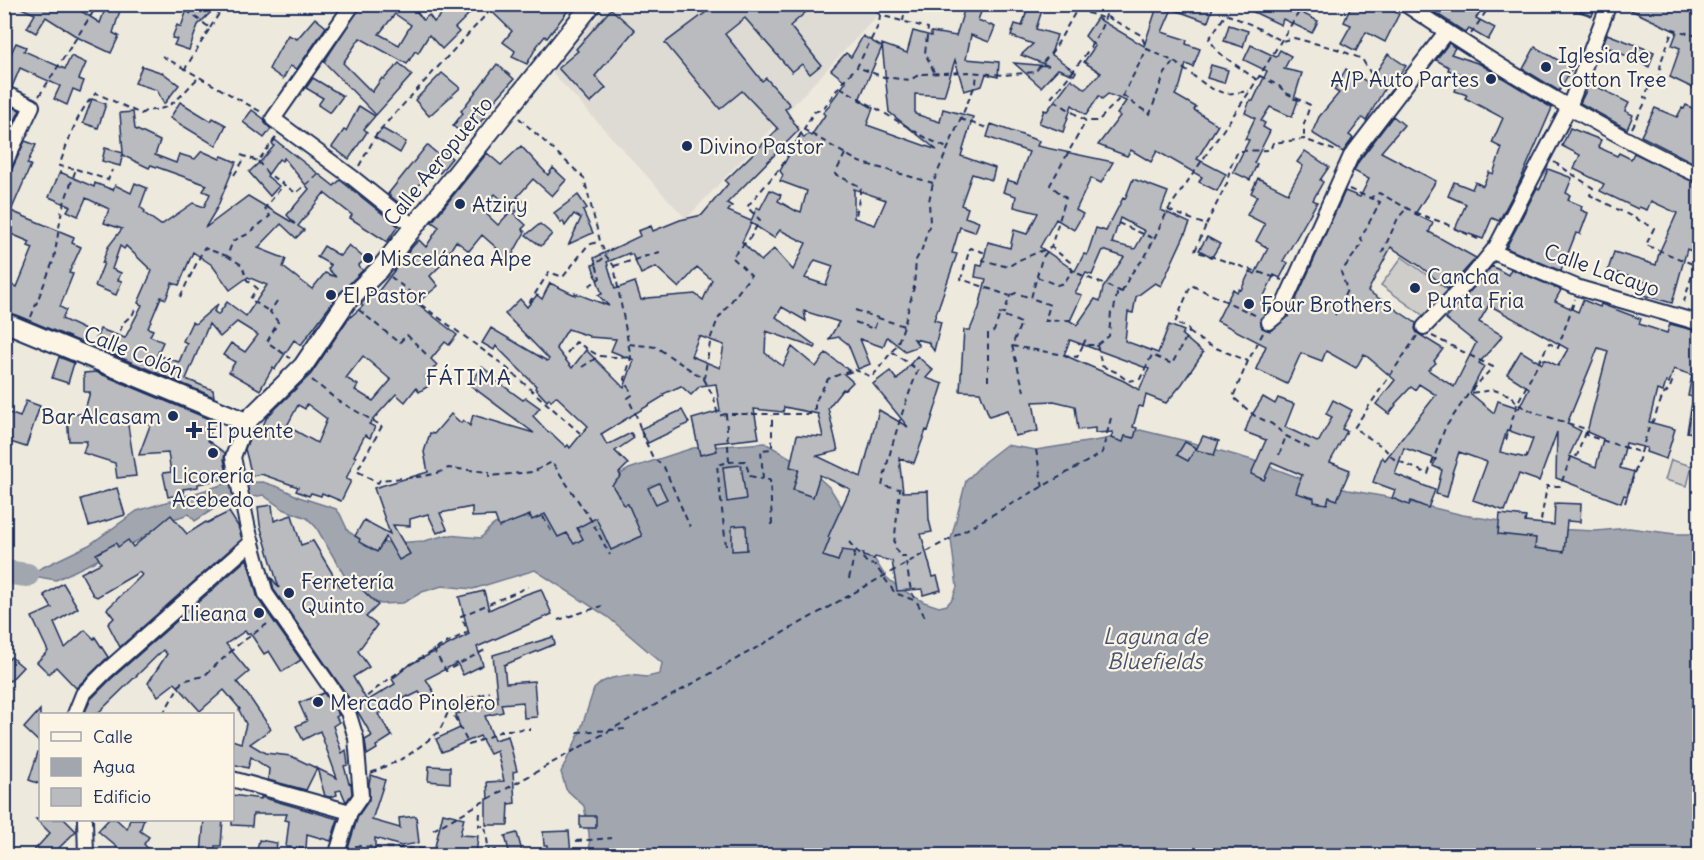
<svg xmlns="http://www.w3.org/2000/svg" width="1704" height="860" font-family="Delius,sans-serif">
<style>
.built{fill:#dedbd4}
.green{fill:#cfcdca;stroke:#757e94;stroke-width:1.5}
.water{fill:#a2a7af;stroke:#6c778f;stroke-width:1.5}
.lines{fill:none;stroke-linecap:round;stroke-linejoin:round}
.river{stroke:#a2a7af;stroke-width:24}
.building{fill:#babbbe;stroke:#1b2f5e;stroke-width:1.5;fill-rule:evenodd}
.minor-casing{stroke:#1b2f5e;stroke-width:18}
.tertiary-casing{stroke:#1b2f5e;stroke-width:22}
.path{stroke:#1b2f5e;stroke-width:2;stroke-dasharray:6 4.5;stroke-linecap:butt}
.minor{stroke:#fcf5e5;stroke-width:14}
.tertiary{stroke:#fcf5e5;stroke-width:18}
.poi-dot{fill:#1b2f5e;stroke:#fcf5e5;stroke-width:2}
.labels{text-anchor:middle;dominant-baseline:central;stroke-width:4.5;stroke-linejoin:round;paint-order:stroke}
.poi-label{font-size:21px;fill:#1b2f5e;stroke:#fcf5e5;text-anchor:start}
.street-label{font-size:21px;fill:#1b2f5e;stroke:#fcf5e5}
.neighbourhood-label{font-size:22px;letter-spacing:1.5px;fill:#1b2f5e;stroke:#fcf5e5}
.water-label{font-size:22px;font-style:italic;fill:#445376;stroke:#fcf5e5}
</style>
<rect width="100%" height="100%" fill="#eee9dd"/>
<filter id="ink" filterUnits="userSpaceOnUse"><feTurbulence type="fractalNoise" baseFrequency=".0167" numOctaves="2"/><feDisplacementMap in="SourceGraphic" scale="12" xChannelSelector="R" yChannelSelector="G"/><feConvolveMatrix kernelMatrix="1 2 1 2 8 2 1 2 1" color-interpolation-filters="sRGB"/></filter>
<g filter="url(#ink)">
<polygon class="built" points="866,4 878,15 686,219 552,72 607,5"/>
<g class="green">
<polygon points="1402,257 1449,291 1428,319 1381,285"/>
<polygon points="1671,460 1692,466 1687,486 1665,480"/>
</g>
<path class="water" d="M1140,430L1186,441L1252,460L1310,482H1319L1348,490L1392,498L1463,515L1551,529L1596,531L1629,528L1675,534H1699V855H590L589,833L584,806L566,789L561,772L580,732L594,689L602,682L612,678L629,675L647,677L660,674L662,663L608,617L535,570L473,589L442,586L422,592L403,603L381,604L362,597L351,587L316,527L307,518L283,509L263,495L223,503L195,521L189,514L164,522L139,540L56,580L27,575L89,545L137,511L228,483L263,482L281,488L299,497L336,509L340,514L348,531L364,542L395,543L424,541L447,535L481,538C485,533 490,527 495,524C512,514 532,521 550,515L629,469L668,456L693,448L765,443L808,468L830,488L885,576L899,588L924,602L939,607L947,605L953,598L957,587L951,539L966,481L984,462L1006,445L1036,450L1106,439Z"/>
<g class="lines">
<polyline class="river" points="4,572 27,575"/>
</g>
<g class="building">
<polygon points="12,4 70,4 100,23 107,4 122,4 113,33 119,36 111,53 79,38 46,17 36,33 27,28 35,14"/>
<polygon points="189,4 207,4 213,10 198,25 189,50 174,45 177,39 172,38 177,25 181,27"/>
<path d="M362,4H411L423,20L429,15L434,22L452,4H479L455,28L459,32L442,49L429,35L418,53L415,51L407,64L360,38L343,63L372,92L382,78L384,79L399,63L412,75L376,115L324,62ZM395,14L411,25L399,45L379,34Z"/>
<polygon points="484,4 504,4 510,10 515,4 573,4 547,38 545,36 537,46 527,64 512,57 515,51 503,42 512,31"/>
<path d="M717,4H815L790,26L821,65L810,74L802,64L792,72L745,18L725,34L762,81L766,78L790,105L785,109L799,130L727,203L732,206L728,211L751,221L757,207L760,209L770,190L781,195L778,201L796,211V210L801,212L807,191L780,181L783,175L780,171L801,133L804,138L808,134L811,136L825,115L823,113L831,104L830,103L846,82L831,70L846,53L851,57L863,36L882,47L859,100L873,108L867,125L937,150L889,112L882,44L907,53L913,31L931,36V32L956,36L966,4H984L978,20L995,27L989,42L971,35L966,59L999,62L998,77L986,74L982,86L964,91L955,60L944,96L915,94V114L940,122L943,109L973,117L961,156L995,168L992,180L972,174L961,205L968,208L965,217L979,222L975,232L960,227L952,253L957,254L934,320L941,322L934,351L928,342L914,339L919,346L905,351L887,337L883,347L860,339L870,364L858,369L848,344L839,337L829,339L839,322L804,311L806,321L782,307L776,317L816,346L815,348L766,331L765,353L783,366L792,347L816,367L826,353L851,372L844,374L853,382L845,390L843,389L828,408L838,451L817,456L861,477L879,410L908,427L873,384L890,371L897,380L917,356L933,370L926,378L943,384L928,431L926,430L914,463L899,458L903,492L928,491L929,520L932,532L921,534L933,577L937,576L941,590L923,595L922,589L897,591L892,561L875,557L874,559L863,556L864,553L842,550L838,561L823,556L830,538L828,537L850,489L820,475L813,497L793,490L799,469L790,467L797,435L823,437L818,414L784,407L783,412L754,409L759,438L715,443L717,451L700,455L692,419L720,411L716,384L700,386L691,395L681,386L663,394L664,396L601,434L607,445L631,433L634,438L615,451L628,464L619,473L621,476L612,485L624,505L628,504L642,536L611,550L596,518L577,528L583,539L574,544L567,533L558,537L545,514L532,520L530,515L499,527L495,516L472,517V507L440,513L447,529L437,533L428,514L410,519V526L393,525L410,554L399,560L386,537L377,552L359,542L360,539L355,536L364,520L390,534L374,488L428,472L424,452L430,433L434,434L451,414L461,423L463,420L470,426L473,415L534,433L470,385L482,367L495,377L494,379L523,400L526,398L540,408L533,416L549,433L550,432L566,447L568,445L570,448L588,426L556,396L551,401L549,398L547,401L535,388L536,386L496,346L494,350L482,343L491,328L547,361L549,359L505,314L520,299L527,307L537,295L542,299L550,283L575,295V293L609,306L598,295L602,294L592,265L596,264L594,258L640,236L638,231L651,226L653,231L680,220L702,215L728,184L725,181L778,129L742,91L720,109L665,43ZM854,189L886,200L875,225L854,218ZM751,223L774,238L780,230L806,243L793,270L774,249L761,261L742,242ZM629,253V255L632,254L641,274L656,267L679,288L697,267L712,280L703,300L695,294L647,298L641,300L635,282L615,289L607,262ZM815,260L833,266L826,285L805,278ZM568,329L589,336V337L616,339L611,351L634,360L624,388L586,350L572,368L556,348ZM699,336L724,345L720,368L691,356Z"/>
<polygon points="1029,4 1044,4 1036,29 1057,35 1051,54 1076,72 1074,75 1058,69 1041,87 1014,63 1049,66 1021,55 1033,44 1011,36 1015,24 1022,26"/>
<polygon points="1158,4 1214,4 1208,22 1172,9 1162,32 1187,40 1186,44 1200,49 1193,67 1186,64 1180,86 1175,95 1196,107 1194,110 1218,125 1197,159 1226,174 1217,191 1199,182 1202,177 1157,151 1151,162 1131,150 1127,156 1098,145 1120,116 1117,114 1126,101 1108,94 1102,99 1099,96 1086,115 1072,105 1063,132 1039,123 1044,110 1047,111 1071,79 1085,89 1101,73 1084,62 1095,46 1085,36 1097,18 1144,46"/>
<polygon points="1237,4 1284,4 1318,21 1312,33 1283,19 1281,25"/>
<polygon points="1352,4 1365,10 1368,4 1381,4 1399,14 1385,42 1366,32 1356,51 1341,43 1351,25 1344,22"/>
<polygon points="1422,4 1485,4 1476,18 1495,28 1488,40 1469,29 1466,33"/>
<polygon points="1564,4 1596,4 1592,16 1563,6"/>
<polygon points="1618,4 1700,4 1700,79 1695,89 1670,77 1680,48 1672,45 1677,32"/>
<polygon points="611,9 635,30 595,76 606,88 590,103 558,68 578,51 576,49"/>
<polygon points="315,18 326,27 297,69 290,66 283,79 269,69 279,50 288,35 297,39"/>
<polygon points="1229,25 1248,31 1243,47 1224,41"/>
<polygon points="1607,34 1654,52 1649,67 1610,48 1607,55 1600,52"/>
<polygon points="16,43 26,47 24,51 65,69 71,56 86,63 79,79 84,81 80,92 73,89 67,105 54,99 60,86 20,68 12,87 4,84 4,68"/>
<polygon points="1449,43 1455,48 1451,54 1480,64 1552,108 1520,181 1499,221 1492,218 1483,239 1455,229 1466,204 1448,196 1454,182 1472,189 1475,182 1483,186 1489,172 1493,174 1502,148 1492,143 1503,118 1465,98 1467,95 1455,91 1461,74 1448,70 1449,67 1436,60"/>
<polygon points="1251,45 1276,57 1280,50 1291,56 1284,69 1302,73 1294,99 1298,100 1292,117 1270,107 1261,121 1265,123 1263,127 1270,131 1254,163 1257,164 1250,180 1233,172 1249,140 1245,139 1255,118 1245,113 1250,100 1253,101 1267,71 1244,60"/>
<polygon points="1535,47 1572,68 1559,91 1523,69"/>
<polygon points="1388,54 1406,66 1393,84 1389,81 1366,121 1362,118 1349,135 1353,138 1343,152 1312,133 1319,117 1339,93 1334,90 1346,69 1369,83"/>
<polygon points="497,64 514,79 483,114 485,116 478,125 475,122 464,135 453,126 463,113 461,111"/>
<polygon points="1211,65 1228,70 1224,83 1207,78"/>
<polygon points="142,66 163,73 179,85 164,104 157,90 135,83"/>
<polygon points="442,73 460,88 429,116 415,100"/>
<polygon points="313,78 343,96 330,113 318,105 323,98 306,88"/>
<polygon points="1590,83 1629,103 1625,111 1633,115 1627,129 1580,103"/>
<polygon points="92,99 106,104 98,128 83,123"/>
<polygon points="180,102 211,121 213,118 226,125 216,146 170,118"/>
<polygon points="4,104 20,110 4,143"/>
<polygon points="1686,105 1700,112 1700,119 1694,130 1700,133 1700,166 1641,136 1655,108 1677,117 1682,108 1684,109"/>
<polygon points="359,106 375,116 364,129 367,132 349,159 332,147 344,130 346,131"/>
<polygon points="252,110 264,119 265,123 271,129 264,138 243,122"/>
<path d="M133,112L135,129L160,141L155,155L176,163L179,154L195,159L202,151L220,159L222,156L236,162L217,208L205,228L248,196L295,224L287,215L309,189L284,158L282,161L279,159L267,176L279,186L270,196L249,172L263,159L274,146L272,143L275,140L334,186L340,180L398,226L387,242L350,218L352,215L324,193L298,226L304,230L296,238L281,224L258,248L286,259L283,267L312,289L325,273L336,277L328,269L331,265L317,257L324,246L340,256L349,245L365,259L358,266L363,270L338,295L301,345L294,340L275,369L273,367L260,390L229,372L235,362L223,355L231,343L245,352L258,335L237,322L220,337L209,324L186,379L213,390L214,397L112,354L115,346L96,339L100,329L125,338L142,305L138,303L152,271L126,246L124,249L120,246L112,269L121,273L118,280L122,281L116,295L95,286L104,263H102L108,247L122,229L104,223L109,209L86,198L78,216L67,211L70,206L49,197L60,172L94,187L95,183L113,190L115,185L131,193L135,183L147,188L140,207L145,211L144,213L161,225L193,203L204,207L210,194L203,191L207,185L151,165L149,168L124,156L123,153L120,166L102,161L105,148L123,153L120,113ZM193,252L212,265L230,290L248,277L267,285L246,316L227,302L218,315L214,311L218,304L195,324L192,322L183,341L187,343L179,362L157,355L163,342L150,336L153,330L148,328L161,297L166,299L172,283L179,285Z"/>
<path d="M1393,116L1404,125L1381,152L1436,181L1415,214L1433,223L1429,232L1476,258L1448,289L1420,266L1391,247L1368,291L1416,323L1415,329L1417,333L1443,349L1434,361L1436,363L1428,370L1454,387L1476,343L1446,319L1492,266L1508,275L1511,269L1561,290L1555,301L1578,312L1583,300L1600,307L1601,304L1641,319L1639,324L1667,333L1670,324L1700,332V434L1687,432L1693,397L1688,396L1692,375L1674,369L1669,383L1666,382L1663,392L1657,390L1649,422L1675,429L1666,459L1646,452L1647,448L1626,443L1620,468L1634,472L1627,496L1624,495L1621,503L1556,478L1557,432L1539,481L1519,474L1505,511L1473,500L1487,462L1459,452L1452,473H1453L1447,497L1436,494L1442,470L1433,466L1436,459L1404,448L1395,474L1435,490L1428,508L1411,501L1409,505L1392,498L1395,490L1373,482L1382,457L1385,460L1436,395L1419,384L1415,390L1411,387L1395,404L1396,405L1389,414L1376,404L1395,380L1364,354L1356,368L1326,351L1322,361L1301,353L1287,384L1256,369L1266,346L1217,321L1233,289L1237,292L1239,289L1241,290L1250,271L1255,274L1268,248L1256,241L1265,224L1247,215L1257,196L1251,193L1258,178L1288,193L1303,166L1297,162L1305,151L1329,167L1320,180L1323,182L1313,200L1317,202L1283,261L1288,263L1280,278L1274,275L1262,300L1274,305L1260,319L1262,328L1270,331L1288,317L1345,191L1360,197L1369,179L1354,171L1359,161ZM1489,305L1568,349L1558,366L1544,359L1542,364L1521,351L1507,374L1529,388L1519,408L1498,401L1494,413L1470,393L1484,366L1479,363L1500,339L1502,335L1479,322ZM1598,348L1608,351L1587,432L1603,439L1596,467L1569,456L1581,431L1567,424ZM1507,430L1533,439L1526,458L1500,452Z"/>
<path d="M991,124L1039,141L1037,146L1113,162L1101,183L1091,178L1076,210L1083,214L1074,230L1056,219L1040,247L1075,271L1084,254L1087,255L1096,228L1106,231L1123,198L1125,199L1133,179L1168,192L1161,210L1190,223L1161,286L1155,283L1136,297L1133,313L1128,312L1125,341L1158,353L1169,325L1184,331L1182,335L1203,353L1182,384L1166,403L1146,395L1143,407L1139,406L1133,427L1137,428L1134,438L1125,436L1123,442L1111,438L1113,432L1095,433V428L1078,430L1075,406L1054,401L1033,402L1038,431L1015,436L1008,410L989,416L980,392L960,391L964,330H970L979,308L986,279L975,277L977,265L982,266L988,242L1010,248L1014,230L1027,234L1038,213L1014,207L1016,196L1003,192L1007,180L1017,183L1029,152L987,137ZM1120,218L1145,231L1135,249L1112,243ZM1103,250L1124,257L1103,288L1100,301L1095,299L1077,325L1070,321L1082,295L1075,293L1086,273L1092,275ZM1070,340L1149,369L1139,390L1124,381L1064,355Z"/>
<polygon points="1570,128 1601,140 1598,147 1617,156 1619,153 1631,159 1634,153 1700,185 1700,255 1687,249 1672,303 1643,295 1646,282 1608,270 1614,252 1656,265 1659,253 1677,213 1651,201 1647,210 1639,207 1638,209 1600,191 1604,184 1574,169 1580,155 1562,146"/>
<polygon points="383,129 406,142 400,153 374,137"/>
<polygon points="25,141 36,145 27,164 31,165 11,211 74,237 72,243 81,247 69,273 73,274 60,307 66,310 62,319 85,330 81,342 4,310 4,282 17,287 33,248 28,246 30,242 4,231 4,179 12,169"/>
<polygon points="427,145 439,155 442,150 452,158 440,173 434,168 413,191 416,193 406,209 388,194"/>
<path d="M521,146L548,175L553,168L566,180L552,196L533,179L517,197L523,201L516,212L495,194L482,210L498,225L511,211L526,225L522,229L525,232L507,264L496,254L500,251L482,235L469,251L456,241L441,265L430,276L438,286L417,303L457,335L449,345L445,342L431,359L437,365L425,377L430,385L419,392L416,388L405,402L396,394L369,424L375,427L370,438L365,435L354,456L356,457L346,479L351,481L341,501L322,493L321,496L311,493L309,496L296,491L298,487L261,474L252,476L245,449L252,431L255,429L260,432L267,417L311,374L348,319L363,306L361,304L374,290L377,293L413,246L419,240L426,247L439,227L432,222L487,153L501,165ZM363,356L391,380L373,401L355,390L358,385L346,378ZM307,404L327,419L317,443L287,426L298,405L305,409Z"/>
<polygon points="1548,169 1572,178 1566,193 1570,195 1568,200 1582,206 1581,210 1588,213 1580,234 1576,233 1561,271 1506,248 1537,188 1540,189"/>
<polygon points="578,195 587,208 583,211 593,233 569,244 581,218 574,214 565,226 563,221 561,223 554,213"/>
<polygon points="540,224 552,234 541,246 526,235"/>
<polygon points="1207,237 1220,244 1212,257 1199,250"/>
<polygon points="59,357 74,363 68,383 52,378"/>
<polygon points="96,372 216,422 207,440 225,453 224,459 228,478 198,484 198,487 183,489 184,494 168,497 163,473 171,472 168,453 139,455 154,415 127,419 136,476 117,478 115,463 83,453 87,441 69,441 67,416 84,413 90,392 84,392 84,373"/>
<polygon points="1263,397 1275,404 1278,398 1294,404 1285,427 1317,442 1319,441 1332,417 1326,414 1333,400 1352,410 1342,429 1347,431 1330,462 1350,470 1337,500 1329,497 1327,504 1314,502 1314,498 1296,493 1302,475 1272,462 1264,480 1251,474 1266,440 1245,432 1250,418"/>
<polygon points="26,401 40,406 26,447 4,440 4,411 20,417"/>
<polygon points="682,410 689,423 648,443 640,429"/>
<polygon points="1203,436 1219,441 1214,455 1196,450"/>
<polygon points="1185,442 1196,448 1188,461 1177,455"/>
<polygon points="741,465 746,499 727,502 723,467"/>
<polygon points="659,483 667,499 656,504 648,488"/>
<polygon points="117,488 125,515 89,526 81,499"/>
<polygon points="1555,503 1581,504 1580,522 1567,521 1564,552 1535,548 1536,538 1498,534 1500,514 1526,517 1525,522 1554,525"/>
<polygon points="272,505 274,521 292,515 301,545 313,541 341,588 350,578 378,605 366,617 377,625 358,651 369,667 353,677 367,701 395,684 392,679 411,664 469,634 459,597 484,591 489,610 515,598 541,589 552,614 477,647 483,665 463,675 457,663 426,679 435,694 425,700 419,692 409,697 408,696 378,714 392,736 376,746 377,749 367,755 365,740 372,736 355,707 274,590 271,577 279,588 260,525 258,507"/>
<polygon points="229,512 238,526 242,539 120,647 108,624 114,618 107,609 142,575 139,572 97,597 93,595 81,573 101,563 96,554 116,543 118,547 128,540 133,547 171,515 187,534 206,522 207,523"/>
<polygon points="746,525 747,550 732,551 732,526"/>
<polygon points="247,559 258,599 301,660 282,672 269,651 264,654 250,633 247,634 245,631 226,644 249,672 237,682 250,698 271,729 250,744 265,753 291,756 337,778 320,731 303,740 296,726 307,721 299,703 324,693 339,715 336,717 339,722 333,726 342,753 346,750 348,765 344,766 349,783 351,784 352,794 346,802 341,790 336,791 337,795 330,797 325,796 317,768 306,790 268,780 269,769 251,757 248,768 232,764 232,740 241,743 246,724 239,710 240,709 224,690 200,711 175,683 158,696 148,683 167,654 163,650 97,714 84,714 91,699 111,679"/>
<polygon points="63,583 78,608 54,623 65,648 85,630 94,639 95,637 108,657 76,688 56,667 49,674 37,662 48,651 32,617 52,608 44,595"/>
<polygon points="553,637 555,644 504,665 506,683 534,681 537,717 524,718 523,702 501,704 503,712 485,716 494,740 508,736 517,771 513,772 515,803 509,804 509,802 508,825 486,825 486,799 488,799 487,782 504,781 497,751 490,754 480,736 442,752 436,739 460,728 456,714 498,702 493,655"/>
<polygon points="11,657 23,667 10,681 4,677 4,664"/>
<polygon points="40,710 40,743 24,728"/>
<polygon points="38,752 40,752 40,784 29,780"/>
<polygon points="429,766 450,767 450,783 428,781"/>
<polygon points="371,775 385,780 372,820 400,828 399,818 416,816 419,843 401,846 375,838 375,855 346,855 358,816 369,800 369,783"/>
<polygon points="232,795 261,799 261,797 338,819 331,841 307,834 306,849 286,847 289,821 285,820 287,814 253,814 252,826 232,825"/>
<polygon points="443,813 464,818 460,835 478,836 476,855 433,855"/>
<rect x="580" y="816" width="16" height="12"/>
<polygon points="36,819 64,819 76,831 59,848 67,855 30,855 50,833"/>
<polygon points="109,819 116,819 127,829 130,819 144,819 140,831 149,837 144,844 153,855 126,855 98,831"/>
<polygon points="204,819 223,819 221,846 215,846 213,855 201,855"/>
<polygon points="569,831 571,855 547,855 547,845 544,845 543,832"/>
<polygon points="517,833 523,855 510,855 505,836"/>
<polygon points="259,840 277,843 275,855 256,855"/>
</g>
<g class="lines">
<g class="minor-casing">
<g id="minor">
<polyline points="353,4 273,119 353,178 414,227"/>
<path d="M1405,4C1499,67 1597,128 1700,176"/>
<polyline points="4,93 32,106 4,165"/>
<polyline points="1493,252 1579,288 1700,323"/>
<polyline points="1269,322 1280,313 1351,156 1446,32"/>
<polyline points="1424,327 1470,279 1496,247 1569,107 1609,4"/>
<polyline points="246,422 233,457 248,529 266,594 348,712 356,738 361,796 350,812 336,856"/>
<polyline points="75,714 83,694 105,672 252,542"/>
<polyline points="232,779 350,812"/>
<polyline points="85,820 86,856"/>
</g>
</g>
<g class="tertiary-casing">
<polyline id="tertiary" points="4,322 246,422 303,366 347,301 380,269 592,4"/>
</g>
<g class="path">
<polyline points="178,4 210,28 185,69 263,113"/>
<polyline points="869,4 880,15 928,28 925,53 935,74"/>
<path d="M1108,4C1106,34 1070,75 1051,98L1086,121H1098L1123,95L1147,49"/>
<polyline points="1077,9 1105,19"/>
<polyline points="880,15 879,24 857,67 884,77 910,80 920,74 968,72 1003,75 1035,72 1055,48 1080,4"/>
<polyline points="1107,17 1141,35 1147,49 1173,61 1210,88 1226,94 1249,91"/>
<polyline points="903,21 906,4"/>
<polyline points="210,28 225,4"/>
<polyline points="1471,34 1491,4"/>
<polyline points="162,56 185,69"/>
<polyline points="1260,76 1279,86 1286,93 1310,105 1304,124 1304,138"/>
<polyline points="1257,80 1219,53 1209,39 1226,14 1252,25 1282,41 1294,38 1337,49 1362,59 1376,82 1387,88"/>
<polyline points="840,87 928,139 947,148"/>
<polyline points="1123,95 1134,104 1150,114 1164,75 1173,62"/>
<polyline points="39,96 97,6 94,4"/>
<polyline points="519,118 584,178 600,241 606,256 614,266 631,358 625,379 632,395 628,398 636,415 642,434 653,458 664,467 690,527"/>
<polyline points="960,119 987,128"/>
<polyline points="1632,128 1647,99 1644,97 1652,82 1658,84 1661,62 1673,29 1700,37"/>
<polyline points="803,129 859,162 933,183"/>
<polyline points="845,154 835,174 861,187 856,216"/>
<polyline points="241,155 258,161 277,136"/>
<polyline points="258,161 267,173 296,193 321,172"/>
<polyline points="1554,162 1593,188 1590,195 1654,228 1646,245 1695,265 1683,305"/>
<polyline points="359,166 378,132 496,4"/>
<polyline points="76,169 108,180 112,170"/>
<polyline points="234,175 245,158"/>
<polyline points="1349,189 1370,198 1379,193 1416,213 1444,223 1482,241"/>
<polyline points="1168,210 1206,225 1195,251 1282,280"/>
<polyline points="1118,223 1155,239"/>
<polyline points="1206,225 1227,183 1230,168 1238,151 1270,150 1273,143 1304,139 1339,152"/>
<polyline points="1382,253 1398,218 1407,208"/>
<polyline points="227,256 242,265 247,280 257,288 250,299 270,312"/>
<polyline points="614,266 663,251"/>
<polyline points="391,277 415,296 416,301 502,364 580,433"/>
<polyline points="1037,277 1057,285 1064,283 1072,271"/>
<polyline points="589,286 600,278 596,264 606,256"/>
<polyline points="1122,292 1130,275 1145,257 1168,210 1250,91 1304,4"/>
<polyline points="1011,295 1016,293 1031,298"/>
<polyline points="180,297 204,248 227,256 233,241 248,234 270,216 265,208 284,184"/>
<polyline points="277,301 270,312 278,322 267,342 290,358"/>
<polyline points="529,303 549,272 563,277 588,245 600,241"/>
<polyline points="359,310 399,343 407,335 426,354"/>
<polyline points="855,310 878,318"/>
<polyline points="1335,315 1347,290 1341,272 1363,243 1361,238 1380,202 1370,198"/>
<path d="M31,317L54,259L62,209L76,169L59,166C69,140 76,113 96,93L141,114L147,110C172,112 182,93 199,77"/>
<polyline points="1070,320 1045,321 1050,305 1031,298 1042,258 1051,247 1070,262 1072,271 1122,292 1117,294 1114,309 1111,312 1109,336 1097,345 1083,345 1077,357 1012,346 1021,323 1000,314 1004,313 1010,296 961,279 970,248 983,252 983,260 1008,267 1019,260 1051,247 1066,198 1050,185 1086,121"/>
<polyline points="855,322 874,329 878,318 904,326"/>
<polyline points="1189,332 1206,344 1248,361"/>
<polyline points="1263,333 1248,361 1233,397 1255,416 1272,424 1286,436 1313,450"/>
<polyline points="1417,336 1354,428 1383,447 1394,459 1428,474 1445,428 1469,393 1494,390 1512,396 1517,404 1536,413 1586,429 1586,435 1642,453"/>
<polyline points="1432,336 1493,367 1469,393"/>
<polyline points="629,344 656,347 704,379 711,337 718,319 751,275 732,257 750,238 760,220 747,207 781,167 814,112 823,109 844,80 857,67"/>
<polyline points="1083,345 1087,337"/>
<polyline points="1097,345 1102,366 1116,372 1128,381 1140,379 1152,355 1172,364 1189,332 1188,328 1175,323 1191,285 1257,316"/>
<polyline points="1012,346 1024,391"/>
<polyline points="113,351 123,323 133,314 136,306"/>
<path d="M892,352L918,370C903,408 891,445 882,486L900,489L894,544L899,556H905L911,591L925,617"/>
<polyline points="567,353 576,342 599,356 631,358"/>
<polyline points="582,367 599,356"/>
<polyline points="704,379 714,398 718,416 726,414"/>
<path d="M312,380L337,400L382,426L357,471L378,483L380,480C398,478 435,478 448,468L489,472V476L533,472L552,462L591,520L610,555"/>
<polyline points="988,381 988,333 994,331 1000,314"/>
<polyline points="1506,440 1517,404 1549,343 1558,348 1575,299"/>
<polyline points="1036,450 1043,488"/>
<polyline points="1279,455 1286,436"/>
<polyline points="729,462 745,461 750,476 763,479"/>
<polyline points="1625,503 1650,424 1653,421 1663,395 1669,390 1674,377"/>
<polyline points="543,517 551,531"/>
<polyline points="1541,520 1547,486 1560,486 1572,455 1577,456 1585,432"/>
<polyline points="772,525 770,480 763,479 761,450 772,449 772,415"/>
<polyline points="849,542 868,564 875,565 895,593 916,601"/>
<polyline points="726,546 717,465 729,462 726,414 809,414 815,408 815,402 828,379 853,369 872,377 897,345 904,326 914,287 916,260 922,249 930,223 929,201 933,183 976,83 977,73"/>
<polyline points="849,579 855,552"/>
<polyline points="558,620 602,606"/>
<polyline points="433,649 446,671 485,650"/>
<path d="M359,703C395,672 426,653 468,632L461,616L528,587"/>
<polyline points="450,708 458,702 490,692"/>
<polyline points="163,714 182,681 204,676 239,644 270,622"/>
<polyline points="577,732 627,729"/>
<polyline points="371,773 406,757 439,732 450,708 469,745 504,730 531,729"/>
<polyline points="480,813 479,826 485,826 489,852"/>
<polyline points="433,830 1102,453 1111,418"/>
<polyline points="576,841 612,838"/>
<polyline points="355,846 489,852 499,849 501,856"/>
</g>
<use href="#minor" class="minor"/>
<use href="#tertiary" class="tertiary"/>
</g>
</g>
<g class="poi-dot">
<circle cx="1546" cy="67" r="6"/>
<circle cx="1491" cy="79" r="6"/>
<circle cx="687" cy="146" r="6"/>
<circle cx="460" cy="204" r="6"/>
<circle cx="368" cy="258" r="6"/>
<circle cx="1415" cy="288" r="6"/>
<circle cx="331" cy="295" r="6"/>
<circle cx="1249" cy="304" r="6"/>
<circle cx="173" cy="416" r="6"/>
<path d="M191 421h6v6h6v6h-6v6h-6v-6h-6v-6h6z"/>
<circle cx="213" cy="453" r="6"/>
<circle cx="289" cy="593" r="6"/>
<circle cx="259" cy="613" r="6"/>
<circle cx="318" cy="702" r="6"/>
</g>
<g class="labels">
<g class="poi-label">
<text x="1558" y="55">Iglesia de<tspan x="1558" dy="24">Cotton Tree</tspan></text>
<text x="1479" y="79" text-anchor="end">A/P Auto Partes</text>
<text x="699" y="146">Divino Pastor</text>
<text x="472" y="204">Atziry</text>
<text x="380" y="258">Miscelánea Alpe</text>
<text x="1427" y="276">Cancha<tspan x="1427" dy="24">Punta Fria</tspan></text>
<text x="343" y="295">El Pastor</text>
<text x="1261" y="304">Four Brothers</text>
<text x="161" y="416" text-anchor="end">Bar Alcasam</text>
<text x="206" y="430">El puente</text>
<text x="213" y="475" text-anchor="middle">Licorería<tspan x="213" dy="24">Acebedo</tspan></text>
<text x="301" y="581">Ferretería<tspan x="301" dy="24">Quinto</tspan></text>
<text x="247" y="613" text-anchor="end">Ilieana</text>
<text x="330" y="702">Mercado Pinolero</text>
</g>
<g class="street-label">
<text transform="translate(438 161) rotate(-51)">Calle Aeropuerto</text>
<text transform="translate(1602 270) rotate(19)">Calle Lacayo</text>
<text transform="translate(134 352) rotate(22)">Calle Colón</text>
</g>
<g class="neighbourhood-label">
<text x="469" y="377">FÁTIMA</text>
</g>
<g class="water-label">
<text x="1155" y="636">Laguna de<tspan x="1155" dy="25">Bluefields</tspan></text>
</g>
</g>
<rect width="1704" height="860" fill="none" stroke="#fcf5e5" stroke-width="24"/>
<rect x="12" y="12" width="1680" height="836" fill="none" stroke="#1b2f5e" stroke-width="2" filter="url(#ink)"/>
<rect x="39" y="713" width="195" height="108" fill="#fcf5e5" stroke="#a2a6af" stroke-width="1.5"/>
<rect x="51" y="732" width="30" height="9" fill="#fcf5e5" stroke="#a2a6af" stroke-width="1.5"/>
<text x="93" y="743" font-size="18" fill="#1b2f5e">Calle</text>
<rect x="51" y="758" width="30" height="18" fill="#a2a7af" stroke="#a2a6af" stroke-width="1.5"/>
<text x="93" y="773" font-size="18" fill="#1b2f5e">Agua</text>
<rect x="51" y="788" width="30" height="18" fill="#babbbe" stroke="#a2a6af" stroke-width="1.5"/>
<text x="93" y="803" font-size="18" fill="#1b2f5e">Edificio</text>
</svg>
